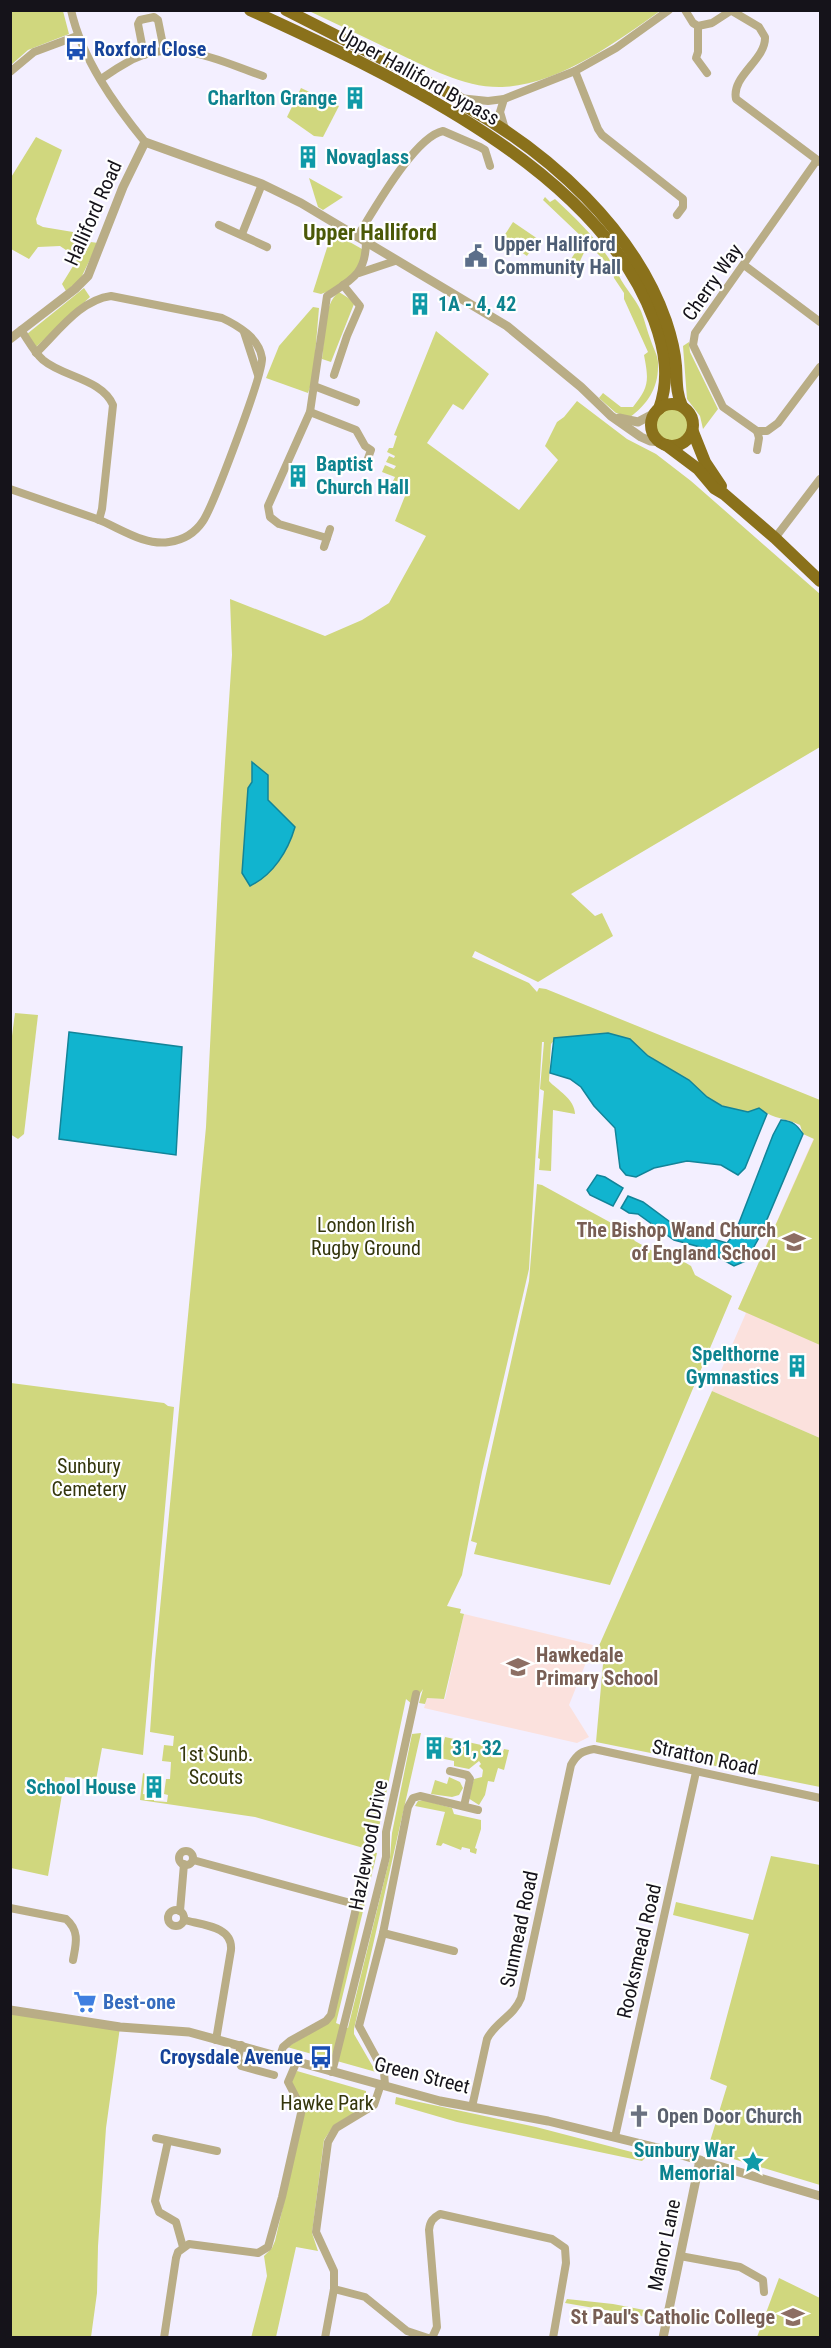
<svg xmlns="http://www.w3.org/2000/svg" width="831" height="2348" font-family="'Roboto Condensed',sans-serif">
<style>
.education{fill:#fbe1dd}
.green{fill:#d0d77e}
.water{fill:#11b4cf;stroke:#128499;stroke-width:1.5}
.lines{fill:none;stroke-linecap:round;stroke-linejoin:round}
.minor{stroke:#b9ad86;stroke-width:8}
.tertiary{stroke:#b9ad86;stroke-width:9}
.primary{stroke:#8a711b;stroke-width:12}
.labels{text-anchor:middle;dominant-baseline:central;stroke-width:4.5;stroke-linejoin:round;paint-order:stroke}
.transit-label{font-size:20px;font-weight:bold;fill:#164399;stroke:#fff;text-anchor:start}
.street-label{font-size:20px;fill:#15131a;stroke:#fff}
.culture-label{font-size:20px;font-weight:bold;fill:#0d838f;stroke:#fff;text-anchor:end}
.service-label{font-size:20px;font-weight:bold;fill:#4e5e75;stroke:#fff;text-anchor:start}
.park-label{font-size:20px;fill:#34360c;stroke:#fff}
.education-label{font-size:20px;font-weight:bold;fill:#785e54;stroke:#fff;text-anchor:end}
.shop-label{font-size:20px;font-weight:bold;fill:#366cbe;stroke:#fff;text-anchor:start}
.worship-label{font-size:20px;font-weight:bold;fill:#5b616d;stroke:#fff;text-anchor:start}
.quarter-label{font-size:22px;font-weight:bold;fill:#4b5907;stroke:#fff}
</style>
<rect width="100%" height="100%" fill="#f3efff"/>
<g class="education">
<polygon points="820,1124 820,1438 712,1391 746,1313 738,1309"/>
<polygon points="464,1614 593,1645 569,1705 589,1737 577,1743 424,1708 427,1698 445,1699"/>
</g>
<g class="green">
<polygon points="11,10 63,11 69,34 28,50 11,65"/>
<path d="M309,11H660C616,42 559,85 502,87C464,88 429,68 395,52C367,38 338,25 309,11Z"/>
<polygon points="301,88 339,106 323,137 314,136 287,117"/>
<polygon points="36,137 62,150 36,219 37,224 43,227 73,232 73,240 79,242 80,252 85,253 91,242 98,243 80,280 66,291 62,284 78,258 60,246 38,247 29,259 11,249 10,179"/>
<polygon points="309,178 343,197 323,210 318,207"/>
<path d="M545,197L550,202L555,199C580,222 604,246 619,276C625,288 635,298 641,311C645,321 647,331 651,341C654,350 659,357 658,367C658,388 647,405 630,417L616,413L599,398L603,393L621,407H633C649,387 649,381 644,355L648,352L624,299V293L614,278L613,269L588,244L573,276H560L584,239L543,200Z"/>
<polygon points="513,222 538,239 527,256 502,239"/>
<path d="M332,232L362,249C364,270 340,288 321,294L313,292Z"/>
<polygon points="84,288 90,297 36,347 27,334"/>
<path d="M339,292L353,301L354,304L331,362L322,359C325,339 322,305 339,292Z"/>
<polygon points="313,307 319,308 313,379 308,393 266,378 279,346"/>
<path d="M436,331L489,374L463,410L453,404L427,443L519,510L558,460L545,446L557,422L564,417L577,401L627,439L656,454L691,481L820,594V747L571,894L595,916L602,913L613,936L538,982L475,951L472,957L529,983L537,992L539,988L546,989L820,1100V1345L738,1309L814,1139L803,1134L800,1125C785,1118 772,1119 759,1108L748,1112L722,1106L707,1097L689,1080L648,1056L630,1039L608,1033L556,1038L551,1044L549,1081C557,1090 575,1099 575,1114L553,1110L551,1171L539,1170L540,1159L538,1158L544,1091L540,1089L544,1042H542L529,1269L482,1472L462,1575L447,1606L461,1609L460,1613L464,1614L444,1699L427,1698L425,1704L419,1703L423,1689L413,1705L406,1699L374,1851L255,1817L140,1800L143,1773L145,1774L143,1794L154,1795V1801L167,1802L168,1795L164,1794L166,1779H170L171,1762L162,1761L164,1745L173,1746L174,1736L150,1732L155,1661L206,1127L221,824L232,655L230,599L325,636L362,620L389,603L426,536L395,521L405,496L393,491L396,484L393,481L395,477L382,472L385,465L394,469L396,466L386,462L389,456L394,458L395,456L387,452L389,448H393L397,436L394,435Z"/>
<polygon points="689,342 690,352 718,409 703,429 700,416 687,399 683,346"/>
<circle cx="672" cy="425" r="17"/>
<polygon points="15,1013 38,1015 24,1134 18,1139 10,1134 10,1051"/>
<polygon points="537,1184 542,1185 626,1231 635,1241 667,1259 676,1257 691,1266 695,1275 732,1296 610,1585 474,1554 477,1543 471,1541 529,1281"/>
<polygon points="11,1383 164,1403 168,1406 174,1407 143,1755 102,1748 96,1780 65,1777 48,1876 11,1868"/>
<polygon points="712,1391 820,1438 820,1787 596,1742 604,1653 598,1648"/>
<polygon points="421,1733 354,2029 354,2034 376,2072 287,2047 328,2023 369,1862 364,1850 377,1853 336,2023 348,2028 390,1857 392,1833 412,1734"/>
<polygon points="445,1737 495,1748 495,1750 503,1752 504,1749 509,1750 504,1770 498,1768 494,1782 488,1781 485,1795 479,1805 468,1798 474,1779 482,1777 483,1770 479,1766 481,1764 479,1761 469,1769 454,1766 454,1761 440,1758"/>
<polygon points="449,1777 460,1782 463,1788 459,1795 452,1797 431,1794 435,1780 447,1784"/>
<polygon points="423,1800 452,1808 454,1814 481,1820 481,1829 475,1848 477,1849 476,1854 470,1852 470,1849 462,1847 461,1850 443,1843 441,1846 436,1845 445,1812 415,1806 418,1801"/>
<polygon points="771,1856 820,1865 820,2185 707,2151 727,2086 710,2079 749,1934 673,1915 676,1902 753,1920"/>
<polygon points="11,2010 120,2027 106,2128 98,2246 97,2293 91,2337 11,2338"/>
<polygon points="297,2071 366,2091 366,2106 334,2125 324,2140 312,2233 318,2251 296,2247 276,2337 251,2338 267,2276 264,2256 272,2248 275,2241 305,2111 304,2104 290,2083"/>
<polygon points="396,2097 536,2127 647,2156 642,2161 457,2122 395,2104"/>
<polygon points="779,2278 820,2298 820,2337 757,2337"/>
<polygon points="567,2299 613,2304 660,2313 658,2319 565,2303"/>
</g>
<g class="water">
<path d="M252,762L268,775V800L295,827C288,851 273,875 250,886L242,873L248,788L252,782Z"/>
<polygon points="69,1032 182,1047 176,1155 59,1139"/>
<polygon points="608,1033 630,1039 648,1056 689,1080 707,1097 722,1106 748,1112 759,1108 767,1114 745,1168 738,1175 721,1165 687,1161 654,1168 636,1177 626,1175 620,1168 615,1128 594,1106 581,1087 570,1079 550,1073 554,1038"/>
<path d="M781,1120C793,1121 797,1125 803,1134L760,1236L746,1261L734,1266L700,1247L674,1240L638,1214L629,1213L621,1208L628,1196L643,1202L681,1230L727,1243L735,1233L773,1135Z"/>
<polygon points="597,1175 605,1177 623,1188 613,1206 590,1195 587,1190"/>
</g>
<g class="lines">
<g class="minor">
<path d="M71,10C82,59 114,104 145,142"/>
<polyline points="685,10 693,23 698,26 712,23 732,10"/>
<path d="M732,11L759,27L765,37C766,60 731,76 736,99L820,162"/>
<polyline points="698,26 698,52 696,58 707,73"/>
<polyline points="144,55 138,24 140,20 154,17 158,20 164,50"/>
<polyline points="575,71 598,129 602,135 683,199 683,207 677,215"/>
<polyline points="10,72 34,52 77,36"/>
<path d="M101,79C111,72 122,65 133,59C180,38 219,61 263,76"/>
<polyline points="459,98 488,101 504,99 575,71 616,48 669,10"/>
<polyline points="504,99 500,112 505,129"/>
<polyline points="817,160 695,333 693,345 723,407 757,431 767,431 778,423 820,367"/>
<polyline points="219,225 267,247"/>
<polyline points="242,234 262,184"/>
<path d="M357,237C373,212 414,137 443,131L480,147L485,150L490,166"/>
<polyline points="744,265 820,322"/>
<polyline points="359,273 395,261"/>
<path d="M21,330C28,340 34,352 43,360C63,377 102,379 113,405L102,509L99,520"/>
<polyline points="244,332 258,375"/>
<polyline points="334,375 347,336 360,306 343,285"/>
<polyline points="314,386 356,402"/>
<polyline points="310,412 356,430 365,446 371,450 366,464"/>
<polyline points="757,431 759,438 757,450"/>
<path d="M10,489C39,499 68,509 97,519C120,528 144,546 169,542C184,540 195,533 203,521C213,506 264,372 262,358C259,338 239,326 222,318L111,296C80,300 58,332 36,353"/>
<path d="M327,538L279,524L270,517L268,506L310,412L327,296C351,280 366,274 366,242"/>
<polyline points="775,538 820,479"/>
<polyline points="324,547 330,529"/>
<polyline points="450,1771 467,1775 470,1779 464,1806"/>
<circle cx="186" cy="1858" r="7"/>
<polyline points="193,1860 358,1905"/>
<path d="M10,1908L66,1919C80,1931 76,1944 73,1960"/>
<circle cx="176" cy="1918" r="8"/>
<polyline points="180,1911 184,1864"/>
<path d="M184,1920C202,1925 233,1926 231,1950L216,2040"/>
<polyline points="383,1933 454,1951"/>
<polyline points="241,2045 238,2059 241,2066 274,2075"/>
<polyline points="280,2056 283,2047 290,2041 326,2021 331,2015 368,1857"/>
<polyline points="332,2072 386,1857 386,1832 416,1694"/>
<polyline points="385,2085 384,2072 359,2026 383,1933 408,1807 413,1798 420,1796 478,1810"/>
<path d="M472,2107L487,2039C495,2022 514,2016 521,1998L571,1765C577,1754 582,1751 594,1749L820,1798"/>
<polyline points="615,2137 696,1772"/>
<polyline points="156,2138 217,2151"/>
<polyline points="168,2141 155,2201 159,2212 176,2222 183,2247"/>
<polyline points="680,2256 740,2267 763,2280 764,2292"/>
<polyline points="334,2289 365,2297 407,2331 428,2338"/>
<polyline points="164,2338 176,2258 178,2252 189,2244 258,2253 268,2247 282,2197 302,2109 288,2082 297,2061"/>
<polyline points="325,2338 334,2289 334,2271 316,2232 328,2142 336,2128 374,2105 381,2084"/>
<path d="M432,2338L437,2327L429,2230C430,2221 433,2218 440,2214L552,2239L565,2248L566,2263L553,2338"/>
</g>
<g class="tertiary">
<polyline points="10,339 75,289 88,276 123,187 145,142 262,184 301,203 507,326 581,387 611,416 641,437 650,441 661,442"/>
<polyline points="619,418 638,422 655,413"/>
<polyline points="10,2010 120,2027 189,2032 440,2101 548,2121 658,2148 820,2196"/>
<polyline points="663,2338 700,2160"/>
</g>
<g class="primary">
<path d="M250,10C387,73 599,168 654,320C665,350 670,378 659,409"/>
<path d="M286,10L459,98L467,107C550,154 634,229 666,321C671,336 675,351 676,366C677,381 676,393 682,406"/>
<circle cx="672" cy="425" r="21"/>
<polyline points="693,432 705,462 721,486"/>
<polyline points="666,445 698,469 714,488 724,494 775,538 820,581"/>
</g>
</g>
<defs>
<g id="bus-bare" transform="scale(1.8)"><path d="M-5-6H5V4H4V6H2V4H-2V6H-4V4H-5ZM-3.5-4V0h7V-4ZM-3.5 1.2v1.5H-2V1.2ZM2 1.2v1.5H3.5V1.2Z" fill="#1a4fb4" stroke="#fff" stroke-width="2.5" paint-order="stroke"/></g>
<g id="building-bare" transform="scale(1.8)"><path d="M-4-6H4V6H1V3H-1V6H-4ZM-2.5-4.3h1.7v1.8h-1.7ZM.8-4.3h1.7v1.8H.8ZM-2.5-1h1.7V.8h-1.7ZM.8-1h1.7V.8H.8Z" fill="#0f9aa8" stroke="#fff" stroke-width="2.5" paint-order="stroke"/></g>
<g id="civic-bare" transform="scale(1.8)"><path d="M-.6-6.5H3V-4.5H.6V-3L4-1V1h2V6H-6V1h2V-1L-.6-3ZM-1.2 2.5V6h2.4V2.5Z" fill="#5c6f8a" stroke="#fff" stroke-width="2.5" paint-order="stroke"/></g>
<g id="school-bare" transform="scale(1.8)"><path d="M0-5L7-2L0 1L-7-2ZM-4 1L0 2.5L4 1V4Q0 6-4 4Z" fill="#8d6e63" stroke="#fff" stroke-width="2.5" paint-order="stroke"/></g>
<g id="supermarket-bare" transform="scale(1.8)"><path d="M-6-5.5h2.5l.6 2H6L4.5 2H-2.5L-4.4-4H-6ZM-1.5 3.2a1.3 1.3 0 1 0 .1 0ZM3 3.2a1.3 1.3 0 1 0 .1 0Z" fill="#3f7fe0" stroke="#fff" stroke-width="2.5" paint-order="stroke"/></g>
<g id="church-bare" transform="scale(1.8)"><path d="M-1.2-6h2.4v3.5h3.3v2.4h-3.3V6h-2.4V-.1h-3.3v-2.4h3.3Z" fill="#6b7280" stroke="#fff" stroke-width="2.5" paint-order="stroke"/></g>
<g id="sight-bare" transform="scale(1.8)"><path d="M0-6L1.8-2.2L6-1.7L2.9 1.2L3.7 5.4L0 3.3L-3.7 5.4L-2.9 1.2L-6-1.7L-1.8-2.2Z" fill="#0f9aa8" stroke="#fff" stroke-width="2.5" paint-order="stroke"/></g>
</defs>
<g fill-rule="evenodd">
<use href="#bus-bare" x="76" y="49"/>
<use href="#building-bare" x="355" y="98"/>
<use href="#building-bare" x="308" y="157"/>
<use href="#civic-bare" x="476" y="256"/>
<use href="#building-bare" x="420" y="304"/>
<use href="#building-bare" x="298" y="476"/>
<use href="#school-bare" x="794" y="1242"/>
<use href="#building-bare" x="797" y="1366"/>
<use href="#school-bare" x="518" y="1667"/>
<use href="#building-bare" x="434" y="1748"/>
<use href="#building-bare" x="154" y="1787"/>
<use href="#supermarket-bare" x="85" y="2002"/>
<use href="#bus-bare" x="321" y="2057"/>
<use href="#church-bare" x="639" y="2116"/>
<use href="#sight-bare" x="753" y="2162"/>
<use href="#school-bare" x="793" y="2317"/>
</g>
<g class="labels">
<g class="transit-label">
<text x="94" y="49">Roxford Close</text>
<text x="303" y="2057" text-anchor="end">Croysdale Avenue</text>
</g>
<g class="street-label">
<text transform="translate(419 76) rotate(29)">Upper Halliford Bypass</text>
<text transform="translate(93 213) rotate(-66)">Halliford Road</text>
<text transform="translate(712 282) rotate(-55)">Cherry Way</text>
<text transform="translate(705 1757) rotate(12)">Stratton Road</text>
<text transform="translate(368 1845) rotate(-79)">Hazlewood Drive</text>
<text transform="translate(519 1929) rotate(-78)">Sunmead Road</text>
<text transform="translate(639 1951) rotate(-77)">Rooksmead Road</text>
<text transform="translate(422 2075) rotate(14)">Green Street</text>
<text transform="translate(664 2245) rotate(-78)">Manor Lane</text>
</g>
<g class="culture-label">
<text x="337" y="98">Charlton Grange</text>
<text x="326" y="157" text-anchor="start">Novaglass</text>
<text x="438" y="304" text-anchor="start">1A - 4, 42</text>
<text x="316" y="464" text-anchor="start">Baptist<tspan x="316" dy="23">Church Hall</tspan></text>
<text x="779" y="1354">Spelthorne<tspan x="779" dy="23">Gymnastics</tspan></text>
<text x="452" y="1748" text-anchor="start">31, 32</text>
<text x="136" y="1787">School House</text>
<text x="735" y="2150">Sunbury War<tspan x="735" dy="23">Memorial</tspan></text>
</g>
<g class="service-label">
<text x="494" y="244">Upper Halliford<tspan x="494" dy="23">Community Hall</tspan></text>
</g>
<g class="park-label">
<text x="366" y="1225">London Irish<tspan x="366" dy="23">Rugby Ground</tspan></text>
<text x="89" y="1466">Sunbury<tspan x="89" dy="23">Cemetery</tspan></text>
<text x="216" y="1754">1st Sunb.<tspan x="216" dy="23">Scouts</tspan></text>
<text x="327" y="2103">Hawke Park</text>
</g>
<g class="education-label">
<text x="776" y="1230">The Bishop Wand Church<tspan x="776" dy="23">of England School</tspan></text>
<text x="536" y="1655" text-anchor="start">Hawkedale<tspan x="536" dy="23">Primary School</tspan></text>
<text x="775" y="2317">St Paul's Catholic College</text>
</g>
<g class="shop-label">
<text x="103" y="2002">Best-one</text>
</g>
<g class="worship-label">
<text x="657" y="2116">Open Door Church</text>
</g>
<g class="quarter-label">
<text x="370" y="232">Upper Halliford</text>
</g>
</g>
<rect width="831" height="2348" fill="none" stroke="#15131a" stroke-width="24"/>
</svg>
